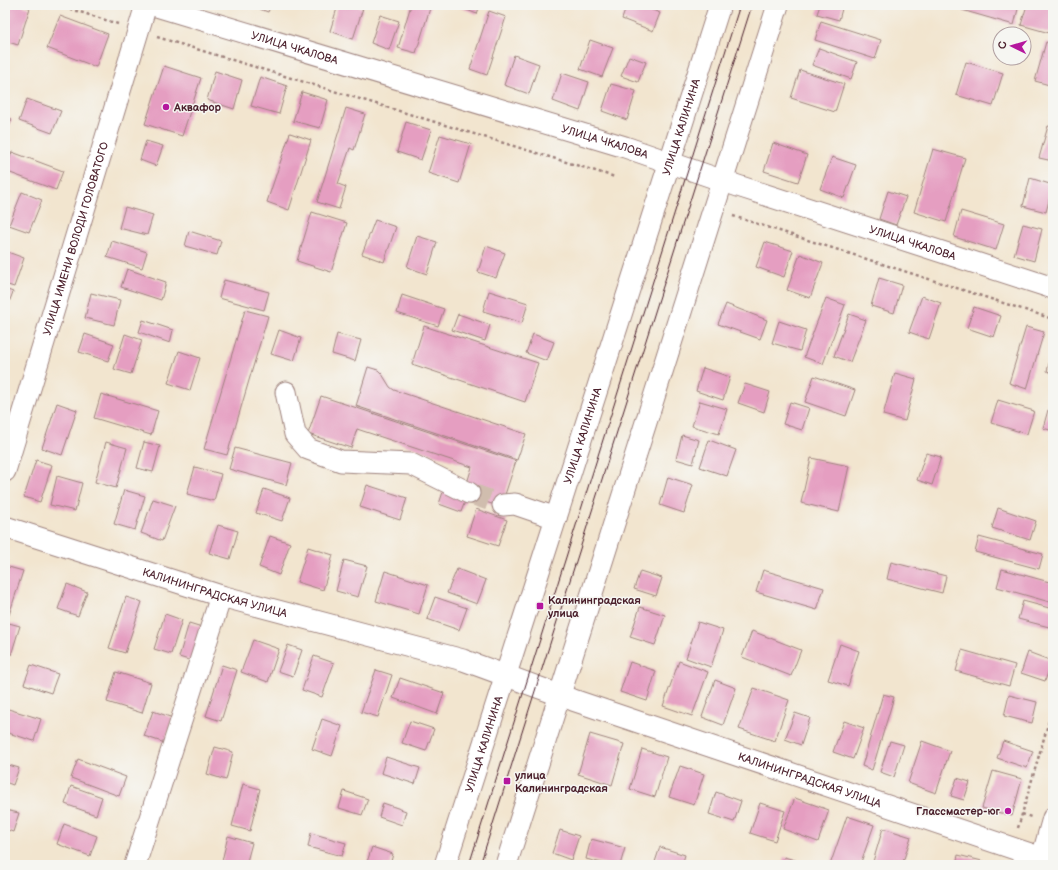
<svg xmlns="http://www.w3.org/2000/svg" width="1058" height="870" font-family="'Balsamiq Sans',sans-serif">
<style>
.building{fill:#e59ec1}
.lines{fill:none;stroke-linecap:round;stroke-linejoin:round}
.minor-tunnel{stroke:#d0bdae;stroke-width:21;stroke-dasharray:21 10;stroke-linecap:butt}
.minor-casing{stroke:#9e827d;stroke-width:23}
.path{stroke:#9e827d;stroke-width:2.5;stroke-dasharray:3 3;stroke-linecap:butt}
.minor{stroke:#fff;stroke-width:21}
.tram{stroke:#4a1f2b;stroke-width:1}
.poi-dot{fill:#b5179e;stroke:#f6f6f2;stroke-width:1.5}
.labels{text-anchor:middle;dominant-baseline:central;stroke-width:3;stroke-linejoin:round;paint-order:stroke}
.street-label{font-size:11px;fill:#4a1f2b;stroke:#f6f6f2}
.poi-label{font-size:11px;font-weight:bold;fill:#4a1f2b;stroke:#f6f6f2;text-anchor:start}
</style>
<rect width="100%" height="100%" fill="#f6f6f2"/>
<filter id="ink" filterUnits="userSpaceOnUse"><feTurbulence type="fractalNoise" baseFrequency=".025" numOctaves="2"/><feDisplacementMap in="SourceGraphic" scale="8" xChannelSelector="R" yChannelSelector="G"/><feConvolveMatrix kernelMatrix="1 2 1 2 8 2 1 2 1" color-interpolation-filters="sRGB"/></filter>
<filter id="wash" filterUnits="userSpaceOnUse"><feTurbulence type="fractalNoise" baseFrequency=".012" numOctaves="4" result="noise"/><feDisplacementMap in="SourceGraphic" scale="16" xChannelSelector="R" yChannelSelector="G"/><feGaussianBlur stdDeviation="0.9" result="paint"/><feColorMatrix in="noise" values="0 0 0 0 0 0 0 0 0 0 0 0 0 0 0 0 0 1.4 0 .05"/><feComposite in="paint" operator="in"/></filter>
<g filter="url(#wash)">
<rect width="100%" height="100%" fill="#f2e5cf"/>
<g id="blocks">
<g class="building">
<polygon points="5,5 22,5 30,8 18,45 5,41"/>
<polygon points="249,5 271,5 268,12"/>
<polygon points="338,5 354,5 363,8 353,39 330,31"/>
<polygon points="411,5 431,5 416,53 398,48"/>
<polygon points="454,5 480,5 477,14"/>
<polygon points="627,5 640,5 660,13 653,31 622,19"/>
<polygon points="820,5 843,5 839,20 817,14"/>
<polygon points="964,5 1019,5 1014,25 962,10"/>
<polygon points="1027,5 1053,5 1053,34 1021,25"/>
<polygon points="489,11 506,17 487,75 470,69"/>
<polygon points="380,15 399,21 389,50 371,43"/>
<polygon points="60,16 108,34 96,67 47,48"/>
<polygon points="821,21 881,40 875,59 815,40"/>
<polygon points="590,40 613,48 602,77 580,69"/>
<polygon points="1046,42 1053,44 1053,86 1035,81"/>
<polygon points="819,48 857,62 851,79 812,65"/>
<polygon points="514,55 539,64 529,94 504,85"/>
<polygon points="629,56 646,62 638,82 621,76"/>
<polygon points="966,62 1003,73 993,106 956,95"/>
<polygon points="164,66 201,78 182,136 145,124"/>
<polygon points="800,70 844,84 835,112 791,98"/>
<polygon points="215,71 242,80 234,109 207,100"/>
<polygon points="562,73 589,82 580,111 553,101"/>
<polygon points="260,77 287,86 279,114 251,106"/>
<polygon points="611,84 636,91 627,120 602,111"/>
<polygon points="302,92 328,100 320,128 293,121"/>
<polygon points="27,99 61,111 52,133 19,121"/>
<polygon points="346,108 365,114 354,150 350,148 338,184 346,187 339,209 317,202"/>
<polygon points="5,116 12,119 5,137"/>
<polygon points="406,122 431,130 421,160 397,152"/>
<polygon points="1048,126 1053,127 1053,161 1039,158"/>
<polygon points="290,133 311,140 289,210 267,202"/>
<polygon points="440,135 471,144 459,183 428,173"/>
<polygon points="146,141 163,146 156,166 140,160"/>
<polygon points="773,143 807,155 798,182 764,171"/>
<polygon points="933,149 965,158 946,222 914,212"/>
<polygon points="12,152 63,171 56,190 5,171"/>
<polygon points="832,157 856,165 844,198 820,189"/>
<polygon points="1030,178 1053,185 1046,212 1023,206"/>
<polygon points="888,191 906,197 896,225 879,219"/>
<polygon points="22,192 42,200 29,232 9,225"/>
<polygon points="125,207 153,215 147,235 119,228"/>
<polygon points="961,211 1004,224 996,250 954,237"/>
<polygon points="312,212 347,223 331,272 297,261"/>
<polygon points="375,220 396,227 384,262 362,254"/>
<polygon points="1023,224 1042,229 1034,261 1014,255"/>
<polygon points="189,231 221,241 217,255 185,246"/>
<polygon points="417,236 437,242 427,274 407,267"/>
<polygon points="112,241 147,252 142,268 107,257"/>
<polygon points="765,242 793,251 784,277 756,267"/>
<polygon points="486,246 505,253 496,278 478,272"/>
<polygon points="5,251 24,258 14,287 5,284"/>
<polygon points="800,254 823,263 810,298 787,290"/>
<polygon points="127,269 166,282 161,300 121,287"/>
<polygon points="879,278 902,285 894,313 871,306"/>
<polygon points="224,280 269,292 264,310 219,298"/>
<polygon points="5,289 13,292 5,313"/>
<polygon points="489,291 528,303 522,323 483,311"/>
<polygon points="91,293 120,300 114,325 85,318"/>
<polygon points="402,295 444,309 438,326 397,313"/>
<polygon points="922,296 941,303 929,339 909,332"/>
<polygon points="826,298 845,305 823,364 804,357"/>
<polygon points="726,304 767,320 760,339 718,324"/>
<polygon points="974,307 1001,316 994,337 967,328"/>
<polygon points="245,310 268,316 227,455 204,449"/>
<polygon points="458,314 490,325 485,341 452,330"/>
<polygon points="849,314 866,320 850,362 834,356"/>
<polygon points="143,320 173,330 170,343 139,332"/>
<polygon points="779,321 806,330 800,351 772,343"/>
<polygon points="424,326 538,363 525,402 412,364"/>
<polygon points="1026,327 1044,332 1027,389 1009,383"/>
<polygon points="279,330 301,338 294,361 271,354"/>
<polygon points="85,334 114,344 108,361 79,352"/>
<polygon points="125,334 142,340 131,374 114,369"/>
<polygon points="337,334 361,340 355,361 332,354"/>
<polygon points="533,334 554,342 547,361 526,353"/>
<polygon points="1053,349 1053,373 1047,371"/>
<polygon points="179,351 200,358 190,390 168,383"/>
<polygon points="368,367 378,370 382,374 390,387 394,390 526,434 517,460 356,406"/>
<polygon points="703,368 730,377 723,400 696,391"/>
<polygon points="895,373 916,379 905,421 883,415"/>
<polygon points="814,376 855,390 846,416 805,402"/>
<polygon points="745,384 770,392 764,412 738,403"/>
<polygon points="101,394 158,411 151,435 94,418"/>
<polygon points="321,396 516,461 501,507 467,496 461,512 439,504 445,486 467,483 472,467 357,429 351,448 308,434"/>
<polygon points="998,400 1034,411 1027,434 991,423"/>
<polygon points="700,401 727,409 719,434 692,426"/>
<polygon points="790,402 809,408 802,430 783,424"/>
<polygon points="57,403 77,410 62,455 42,448"/>
<polygon points="1048,410 1053,411 1053,431 1043,428"/>
<polygon points="682,435 699,440 693,464 676,459"/>
<polygon points="709,440 736,450 727,476 700,467"/>
<polygon points="106,442 127,448 116,488 95,482"/>
<polygon points="144,442 160,446 153,472 137,468"/>
<polygon points="235,448 292,463 286,485 229,469"/>
<polygon points="926,453 941,457 932,485 917,480"/>
<polygon points="811,458 849,466 839,512 801,503"/>
<polygon points="36,460 52,465 40,502 24,497"/>
<polygon points="195,467 221,474 214,501 187,494"/>
<polygon points="57,476 82,483 75,511 50,505"/>
<polygon points="668,477 693,485 684,513 660,505"/>
<polygon points="367,485 407,498 400,520 360,507"/>
<polygon points="264,489 290,498 282,521 256,513"/>
<polygon points="124,490 145,496 135,530 114,524"/>
<polygon points="153,499 175,506 162,541 141,533"/>
<polygon points="998,508 1036,521 1030,540 992,528"/>
<polygon points="476,509 507,520 498,546 467,536"/>
<polygon points="218,525 238,531 230,559 209,553"/>
<polygon points="270,536 290,543 279,575 259,567"/>
<polygon points="979,537 1043,554 1039,569 975,552"/>
<polygon points="308,547 333,555 323,590 297,582"/>
<polygon points="344,560 367,566 358,597 336,591"/>
<polygon points="891,562 946,576 942,593 887,579"/>
<polygon points="5,566 23,571 9,615 5,613"/>
<polygon points="457,569 486,580 477,604 447,593"/>
<polygon points="1002,569 1053,583 1053,603 997,587"/>
<polygon points="763,570 824,588 817,610 756,592"/>
<polygon points="385,571 428,585 419,614 376,601"/>
<polygon points="640,571 662,578 656,596 634,589"/>
<polygon points="67,584 87,592 78,616 58,609"/>
<polygon points="126,597 142,602 125,653 109,648"/>
<polygon points="435,597 467,608 459,630 427,619"/>
<polygon points="1023,601 1053,609 1053,628 1018,619"/>
<polygon points="640,607 665,615 655,645 630,637"/>
<polygon points="165,614 182,620 171,654 154,649"/>
<polygon points="5,622 20,626 11,655 5,653"/>
<polygon points="698,622 723,630 711,667 686,658"/>
<polygon points="189,623 202,627 192,661 179,657"/>
<polygon points="752,631 801,650 791,676 742,657"/>
<polygon points="253,640 279,649 268,682 241,672"/>
<polygon points="840,644 859,651 848,686 828,680"/>
<polygon points="288,645 302,650 293,676 278,671"/>
<polygon points="962,650 1015,665 1009,686 956,671"/>
<polygon points="1028,652 1052,661 1045,681 1021,673"/>
<polygon points="314,656 334,663 322,697 302,690"/>
<polygon points="679,661 708,672 692,716 663,706"/>
<polygon points="630,662 656,671 647,701 620,692"/>
<polygon points="31,665 58,674 51,693 24,684"/>
<polygon points="222,665 237,670 221,721 206,716"/>
<polygon points="376,670 392,675 378,717 361,712"/>
<polygon points="116,672 151,683 142,713 107,702"/>
<polygon points="400,678 444,693 437,714 393,698"/>
<polygon points="715,680 736,688 723,725 702,717"/>
<polygon points="754,688 789,700 775,741 739,729"/>
<polygon points="883,694 894,697 872,770 862,766"/>
<polygon points="1009,695 1037,702 1032,723 1004,716"/>
<polygon points="5,708 41,719 34,741 5,732"/>
<polygon points="153,711 173,718 165,743 144,736"/>
<polygon points="795,713 810,718 801,745 785,739"/>
<polygon points="322,719 342,726 332,756 312,749"/>
<polygon points="410,721 434,729 426,751 402,743"/>
<polygon points="844,721 864,728 853,759 833,752"/>
<polygon points="590,734 624,744 612,785 578,774"/>
<polygon points="890,741 904,745 894,777 880,772"/>
<polygon points="922,741 950,751 936,793 908,783"/>
<polygon points="1003,741 1033,751 1027,768 997,758"/>
<polygon points="215,747 233,752 226,780 207,774"/>
<polygon points="642,749 667,757 655,797 630,789"/>
<polygon points="386,757 420,768 415,784 381,773"/>
<polygon points="78,759 126,777 119,796 71,778"/>
<polygon points="5,764 19,768 13,785 5,782"/>
<polygon points="680,766 704,774 694,805 669,797"/>
<polygon points="993,771 1022,779 1012,816 982,808"/>
<polygon points="957,778 970,782 964,800 951,796"/>
<polygon points="243,784 260,789 250,831 232,826"/>
<polygon points="71,786 102,797 96,815 65,804"/>
<polygon points="344,791 368,799 362,815 339,808"/>
<polygon points="716,792 741,801 734,822 709,814"/>
<polygon points="795,798 829,810 818,842 783,829"/>
<polygon points="383,803 406,811 402,825 379,817"/>
<polygon points="760,803 785,811 775,841 750,833"/>
<polygon points="5,810 19,813 13,832 5,829"/>
<polygon points="847,816 874,825 860,865 830,865"/>
<polygon points="64,824 97,836 90,856 57,844"/>
<polygon points="883,828 911,837 902,865 872,865"/>
<polygon points="560,830 579,836 571,860 552,853"/>
<polygon points="311,833 346,843 342,856 308,847"/>
<polygon points="228,836 252,843 246,865 221,865"/>
<polygon points="591,839 625,848 620,865 610,865 586,859"/>
<polygon points="372,847 393,854 390,865 366,865"/>
<polygon points="660,847 685,855 682,865 654,865"/>
<polygon points="958,855 986,862 985,865 956,865"/>
<polygon points="784,857 802,862 801,865 782,865"/>
</g>
</g>
</g>
<g filter="url(#ink)">
<use href="#blocks" fill-opacity="0" stroke="#9e827d" stroke-width="1"/>
<g class="lines">
<polyline class="minor-tunnel" points="469,493 503,505"/>
<g class="minor-casing">
<g id="minor">
<path id="s1" d="M153,5L625,147L738,186L1053,288"/>
<polyline points="286,392 295,434 308,449 341,461 411,464 469,493"/>
<path id="s2" d="M5,471L146,5"/>
<polyline points="503,505 515,504 556,518"/>
<path id="s3" d="M5,527L221,596L463,660L573,700L1042,858"/>
<polyline points="135,865 221,596"/>
<path id="s4" d="M445,865L720,5"/>
<polyline points="506,865 778,5"/>
<polyline points="1040,865 1053,818"/>
</g>
</g>
<g class="path">
<polyline points="58,5 118,24"/>
<polyline points="157,37 615,177"/>
<polyline points="733,216 1053,319"/>
<polyline points="1022,814 1031,817"/>
<polyline points="1018,828 1053,707"/>
</g>
<use href="#minor" class="minor"/>
<g class="tram">
<polyline points="469,865 740,5"/>
<polyline points="480,865 752,5"/>
</g>
</g>
</g>
<g class="poi-dot">
<circle cx="166" cy="107" r="4"/>
<rect x="536" y="602" width="8" height="8" rx="2"/>
<rect x="503" y="777" width="8" height="8" rx="2"/>
<circle cx="1008" cy="811" r="4"/>
</g>
<g class="labels">
<g class="street-label">
<text stroke="none"><textPath href="#s1" startOffset="148">УЛИЦА ЧКАЛОВА</textPath></text>
<text stroke="none"><textPath href="#s4" startOffset="775">УЛИЦА КАЛИНИНА</textPath></text>
<text stroke="none"><textPath href="#s1" startOffset="472">УЛИЦА ЧКАЛОВА</textPath></text>
<text stroke="none"><textPath href="#s2" startOffset="243">УЛИЦА ИМЕНИ ВОЛОДИ ГОЛОВАТОГО</textPath></text>
<text stroke="none"><textPath href="#s1" startOffset="796">УЛИЦА ЧКАЛОВА</textPath></text>
<text stroke="none"><textPath href="#s4" startOffset="451">УЛИЦА КАЛИНИНА</textPath></text>
<text stroke="none"><textPath href="#s3" startOffset="220">КАЛИНИНГРАДСКАЯ УЛИЦА</textPath></text>
<text stroke="none"><textPath href="#s4" startOffset="127">УЛИЦА КАЛИНИНА</textPath></text>
<text stroke="none"><textPath href="#s3" startOffset="844">КАЛИНИНГРАДСКАЯ УЛИЦА</textPath></text>
</g>
<g class="poi-label">
<text x="174" y="107">Аквафор</text>
<text x="548" y="600">Калининградская<tspan x="548" dy="13">улица</tspan></text>
<text x="515" y="775">улица<tspan x="515" dy="13">Калининградская</tspan></text>
<text x="1000" y="811" text-anchor="end">Глассмастер-юг</text>
</g>
</g>
<rect width="1058" height="870" fill="none" stroke="#f6f6f2" stroke-width="20"/>
<g transform="translate(1012 46) rotate(275)"><circle r="19" fill="#f6f6f2" stroke="#b1a0a2"/>
<path d="M0-3L7 15L0 10L-7 15Z" fill="#b5179e"/>
<text y="-6" font-size="11" font-weight="bold" text-anchor="middle" fill="#4a1f2b">С</text>
</g>
</svg>
